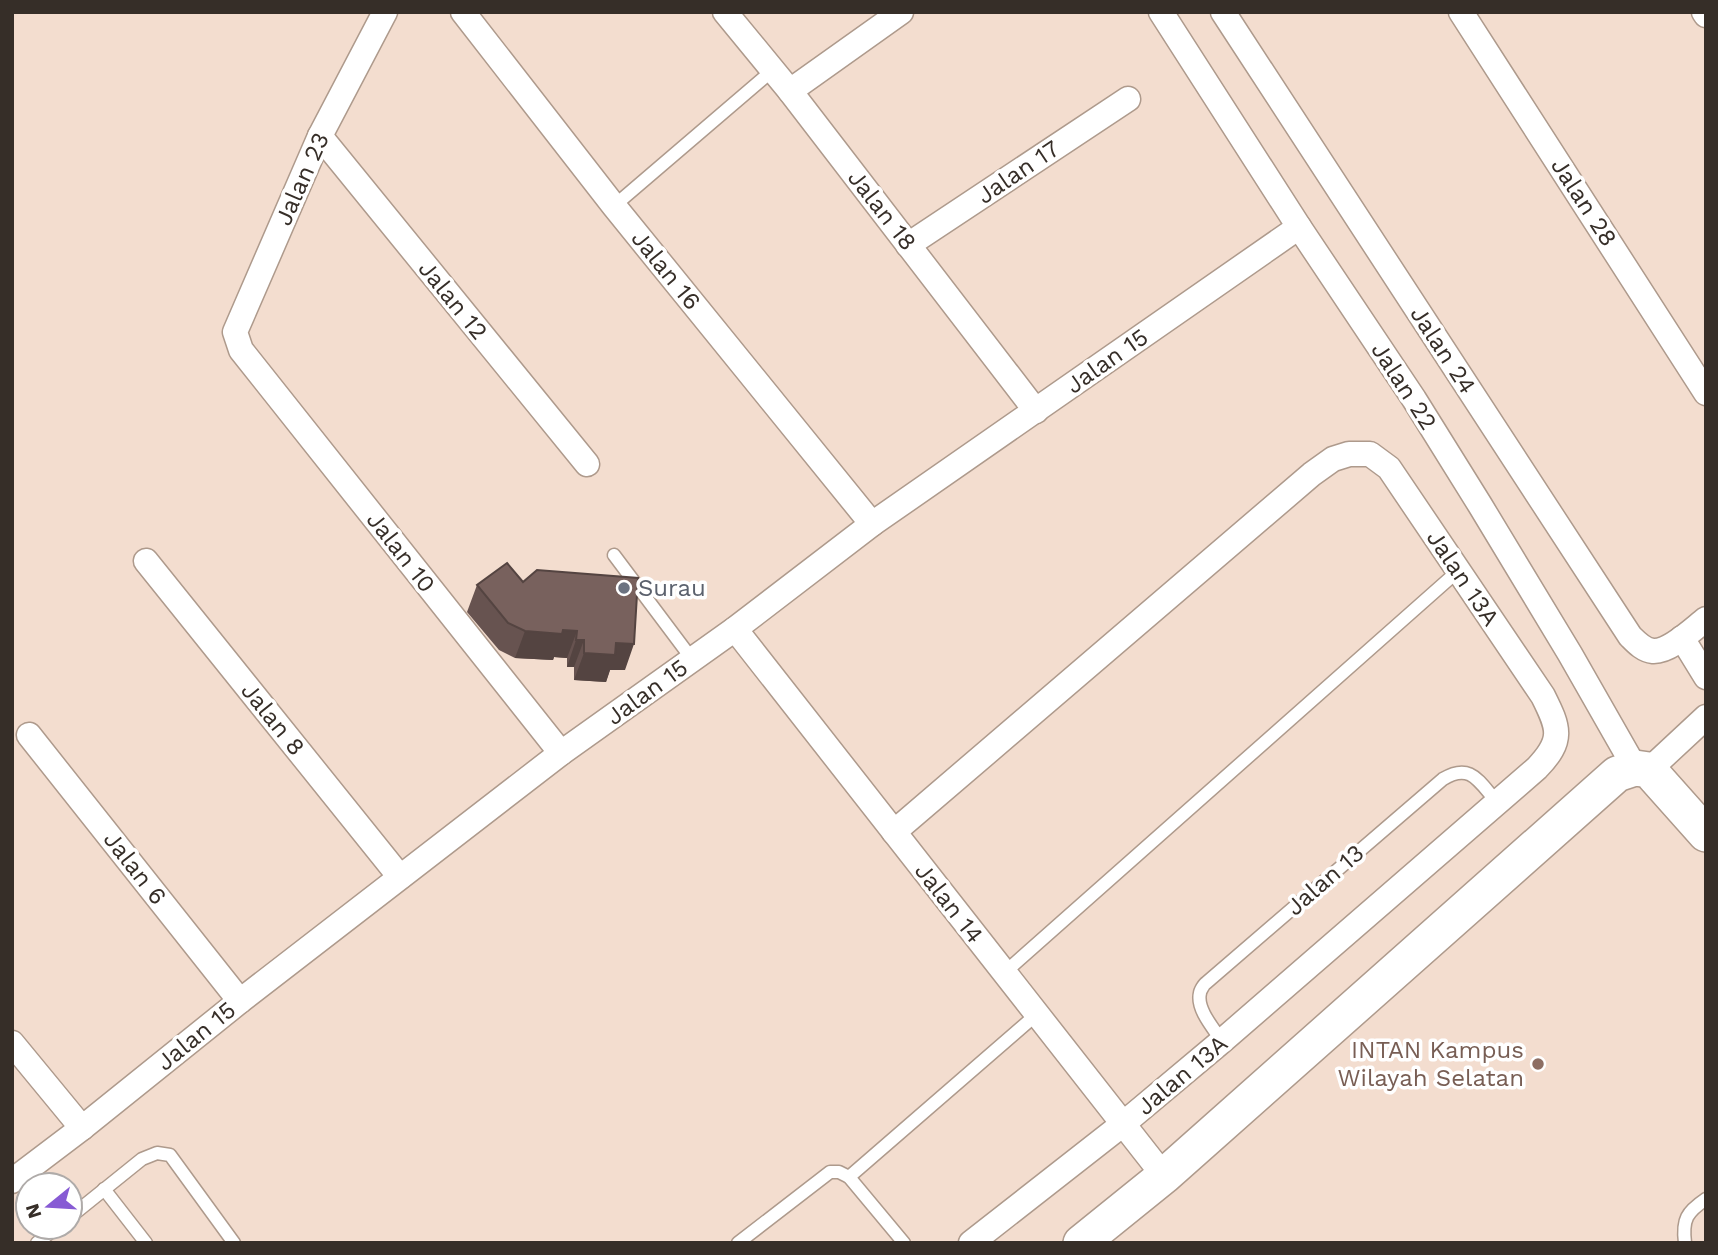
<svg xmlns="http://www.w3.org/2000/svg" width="1718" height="1255" font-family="'Work Sans',sans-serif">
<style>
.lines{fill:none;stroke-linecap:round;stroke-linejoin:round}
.lane-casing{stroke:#ae9a8c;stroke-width:15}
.street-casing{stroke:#ae9a8c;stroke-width:27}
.secondary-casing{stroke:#ae9a8c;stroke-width:38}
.lane{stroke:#fff;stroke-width:12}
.street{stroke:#fff;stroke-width:24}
.secondary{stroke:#fff;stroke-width:35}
.wall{fill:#675350}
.shaded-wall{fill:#544441}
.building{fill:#78615d;stroke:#544441;stroke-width:2}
.worship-dot{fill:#6b7280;stroke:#fff;stroke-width:2.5}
.education-dot{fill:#8d6e63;stroke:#fff;stroke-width:2.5}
.labels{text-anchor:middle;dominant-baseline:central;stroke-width:7;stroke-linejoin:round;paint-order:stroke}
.street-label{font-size:24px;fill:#362e28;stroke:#fff}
.worship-label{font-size:24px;fill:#5b616d;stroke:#fff;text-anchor:start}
.education-label{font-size:24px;fill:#785e54;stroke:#fff;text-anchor:end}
</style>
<rect width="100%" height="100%" fill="#f3ddcf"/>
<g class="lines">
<g class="lane-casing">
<g id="lane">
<polyline points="614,206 773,70"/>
<polyline points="614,555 692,659"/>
<polyline points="1004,973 1458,571"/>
<path d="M1222,1041C1214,1029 1196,1009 1200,993C1200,991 1204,984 1206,983L1443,779C1471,762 1479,782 1497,802"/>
<polyline points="849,1177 1037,1014"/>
<polyline points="104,1189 146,1243"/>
<polyline points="70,1217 142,1159 157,1153 170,1155 234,1243"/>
<polyline points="37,1243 57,1227"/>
<polyline points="738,1243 830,1172 839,1172 849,1177 904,1243"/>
<path d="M1685,1243C1682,1219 1687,1212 1706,1199"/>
</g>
</g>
<g class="street-casing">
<g id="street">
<polyline points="385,12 320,136 235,332 241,350 561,753"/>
<polyline points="463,12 614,206 872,524"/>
<polyline points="725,12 790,91 1036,411"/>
<polyline points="1161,12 1299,227 1414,399 1480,505 1570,654 1635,768"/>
<path d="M1223,12L1630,636C1636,642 1643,650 1653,651C1670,652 1693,629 1706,619"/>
<polyline points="1461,12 1706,393"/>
<polyline points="1704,12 1706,15"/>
<polyline points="790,91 901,12"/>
<polyline points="320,136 587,464"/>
<polyline points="908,245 1128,99"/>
<polyline points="146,561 400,877"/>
<polyline points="735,629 1164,1176"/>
<polyline points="1682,638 1706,677"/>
<polyline points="29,735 240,1001"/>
<polyline points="1649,770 1706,717"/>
<path d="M894,832L1312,474L1333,459L1349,454H1370L1389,468L1543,696C1559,728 1564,740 1537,768L1222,1041L1123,1124L971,1243"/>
<polyline points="12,1043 82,1128"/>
<polyline points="12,1181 82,1128 240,1001 561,753 735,629 872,524 1299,227"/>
</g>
</g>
<g class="secondary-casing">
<polyline id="secondary" points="1081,1243 1164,1176 1617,774 1635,768 1649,770 1706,834"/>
</g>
<use href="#lane" class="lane"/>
<use href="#street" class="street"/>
<use href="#secondary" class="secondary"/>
</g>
<polygon class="wall" points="523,582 625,670 610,670 606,682 574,680 574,667 567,667 567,658 554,657 553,660 515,658 499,650 467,612 477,585"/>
<g class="shaded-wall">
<polygon points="563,630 577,631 567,658 554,657 553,660 515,658 525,631"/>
<polygon points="576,640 584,640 574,667 567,667"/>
<polygon points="616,643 634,644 625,670 610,670 606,682 574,680 584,653"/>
</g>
<polygon class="building" points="507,563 523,582 537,570 638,578 634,644 616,643 615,655 584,653 584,640 576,640 577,631 563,630 562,634 525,631 508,623 477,585"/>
<circle class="worship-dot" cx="624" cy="588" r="7"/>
<circle class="education-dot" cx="1538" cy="1064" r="7"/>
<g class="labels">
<g class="street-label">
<text transform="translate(1018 172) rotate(-34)">Jalan 17</text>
<text transform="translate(302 179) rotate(-66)">Jalan 23</text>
<text transform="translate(1584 202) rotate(57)">Jalan 28</text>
<text transform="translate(882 210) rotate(52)">Jalan 18</text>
<text transform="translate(666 270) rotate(51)">Jalan 16</text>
<text transform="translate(453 300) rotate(51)">Jalan 12</text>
<text transform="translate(1443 350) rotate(57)">Jalan 24</text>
<text transform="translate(1107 361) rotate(-35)">Jalan 15</text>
<text transform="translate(1404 386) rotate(57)">Jalan 22</text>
<text transform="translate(401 552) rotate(52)">Jalan 10</text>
<text transform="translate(1463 578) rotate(56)">Jalan 13A</text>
<text transform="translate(647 692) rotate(-36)">Jalan 15</text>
<text transform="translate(273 719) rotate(51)">Jalan 8</text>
<text transform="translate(135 868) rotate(52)">Jalan 6</text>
<text transform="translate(1325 880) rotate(-41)">Jalan 13</text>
<text transform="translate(949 903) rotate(52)">Jalan 14</text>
<text transform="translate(196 1036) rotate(-39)">Jalan 15</text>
<text transform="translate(1182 1075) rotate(-40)">Jalan 13A</text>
</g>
<g class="worship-label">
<text x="638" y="588">Surau</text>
</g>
<g class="education-label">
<text x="1524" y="1050">INTAN Kampus<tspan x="1524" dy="28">Wilayah Selatan</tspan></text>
</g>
</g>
<rect width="1718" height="1255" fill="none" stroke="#362e28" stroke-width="28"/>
<g transform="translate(49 1206) rotate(252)"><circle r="33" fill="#ffffff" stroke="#afaba9" stroke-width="2"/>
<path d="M0-5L12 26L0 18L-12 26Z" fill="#875bd4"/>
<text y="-10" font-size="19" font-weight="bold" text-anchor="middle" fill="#362e28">N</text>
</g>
</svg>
